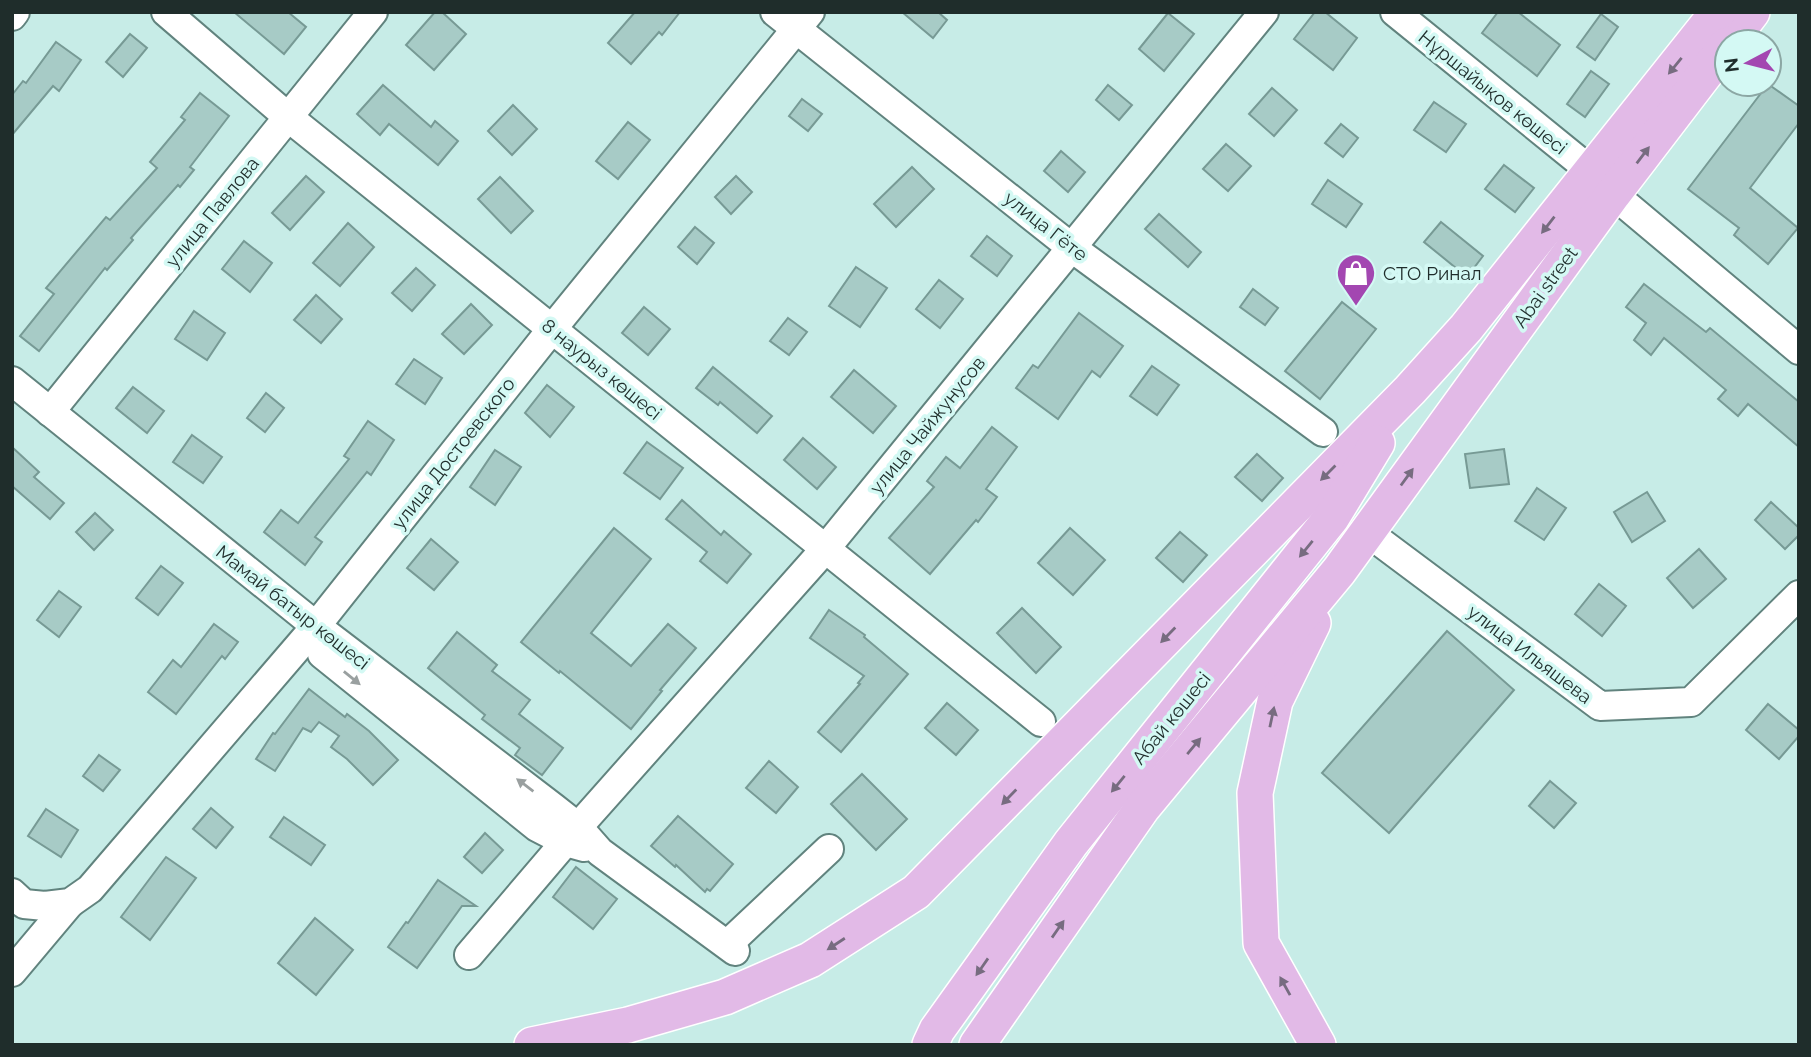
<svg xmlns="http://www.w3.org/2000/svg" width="1811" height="1057" font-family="Raleway,sans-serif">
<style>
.building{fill:#a7cbc6;stroke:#779a95;stroke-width:2}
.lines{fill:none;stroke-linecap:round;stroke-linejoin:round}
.minor-casing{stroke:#61837e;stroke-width:32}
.major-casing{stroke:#fff;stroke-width:38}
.minor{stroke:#fff;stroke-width:28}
.major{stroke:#e2bae7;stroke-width:35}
.oneway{fill:#776c80}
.oneway2{fill:#9aa0a0}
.labels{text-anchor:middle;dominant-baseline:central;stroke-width:7;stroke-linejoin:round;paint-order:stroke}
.street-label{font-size:19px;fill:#1f2d2b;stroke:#d4f9f4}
.poi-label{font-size:19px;fill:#1f2d2b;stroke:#d4f9f4;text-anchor:start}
</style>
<rect width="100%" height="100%" fill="#c7ece7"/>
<g class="building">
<polygon points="234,12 288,12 306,27 284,54"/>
<polygon points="435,12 442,12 466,34 434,70 406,45"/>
<polygon points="635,12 680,12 662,35 659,32 631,64 608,43"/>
<polygon points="902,12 938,12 947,20 933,38"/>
<polygon points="1315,12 1325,12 1357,38 1333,70 1294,39"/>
<polygon points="1498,12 1518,12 1560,45 1537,76 1482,33"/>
<polygon points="1168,13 1194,34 1164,71 1139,49"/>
<polygon points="1601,14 1618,27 1595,60 1577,47"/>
<polygon points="130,34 147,48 123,77 106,62"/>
<polygon points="56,42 81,60 59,91 53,86 12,135 12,95 23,81 26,83"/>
<polygon points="1591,71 1609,84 1585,117 1567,104"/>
<polygon points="1768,84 1799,106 1799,123 1750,188 1798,228 1768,264 1734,235 1739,228 1688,189"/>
<polygon points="383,85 431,127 435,121 458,141 438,165 389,124 380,135 357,114"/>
<polygon points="1108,85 1132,105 1119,120 1096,100"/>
<polygon points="1272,88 1297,110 1274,136 1249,114"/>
<polygon points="200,93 229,116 190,167 194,170 180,187 178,185 131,238 133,240 107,270 105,268 39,351 20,336 54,294 46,288 106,217 110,220 157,168 150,162 185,120 181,117"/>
<polygon points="802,99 822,114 808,131 789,116"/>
<polygon points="1434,102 1466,124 1446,152 1414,130"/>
<polygon points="513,105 537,129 512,155 488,131"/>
<polygon points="628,122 650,140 618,179 596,161"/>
<polygon points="1341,124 1358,138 1343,157 1325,143"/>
<polygon points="1226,144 1251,166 1228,191 1203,169"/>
<polygon points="1061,151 1085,172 1068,192 1044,171"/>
<polygon points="1504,165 1534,188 1515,212 1485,189"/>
<polygon points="912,167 934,189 896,227 874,204"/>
<polygon points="306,176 324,192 290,230 272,213"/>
<polygon points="736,176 752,192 731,214 715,197"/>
<polygon points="500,177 533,211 511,233 478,199"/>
<polygon points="1328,180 1362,204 1346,227 1312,204"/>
<polygon points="1159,214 1201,252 1188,267 1145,229"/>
<polygon points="1441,222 1483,256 1467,277 1424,242"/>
<polygon points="348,223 374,247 340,286 313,263"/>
<polygon points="695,227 714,243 697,264 678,247"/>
<polygon points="987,236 1012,256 997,276 971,256"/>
<polygon points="244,241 272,263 250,292 222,269"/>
<polygon points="856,267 887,288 860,327 829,306"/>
<polygon points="416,268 435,285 412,311 392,293"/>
<polygon points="939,280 963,299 940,328 916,309"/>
<polygon points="1644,284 1706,332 1710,328 1799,402 1799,447 1748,404 1738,416 1718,399 1726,390 1664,338 1651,355 1634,340 1646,323 1626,307"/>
<polygon points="1253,289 1278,308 1265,325 1240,307"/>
<polygon points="316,295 342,319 321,343 294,320"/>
<polygon points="1342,302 1376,329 1320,399 1285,371"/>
<polygon points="471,304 492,325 464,354 442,334"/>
<polygon points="644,307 670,329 648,355 622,333"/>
<polygon points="194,311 225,333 207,360 175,339"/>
<polygon points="1079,313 1123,346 1100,377 1092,371 1058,419 1016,388 1033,365 1038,368"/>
<polygon points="788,318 807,332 789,355 770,341"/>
<polygon points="414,359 442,378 425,404 396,384"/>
<polygon points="1152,366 1179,385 1157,415 1130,396"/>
<polygon points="713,367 772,416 757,433 720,402 718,405 696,388"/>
<polygon points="854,370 896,406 873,433 831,397"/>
<polygon points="547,385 574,407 550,437 525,413"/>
<polygon points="133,387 164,411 147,433 116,408"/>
<polygon points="266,393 284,408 265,432 247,418"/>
<polygon points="368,421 394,440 371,475 367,472 315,537 322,542 305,565 264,532 281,510 298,523 349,459 344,456"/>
<polygon points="992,427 1017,447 986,489 997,497 978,522 976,520 930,574 889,538 934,487 927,481 946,457 960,468"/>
<polygon points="192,435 222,457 203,483 173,462"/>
<polygon points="803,438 836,467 817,489 784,460"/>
<polygon points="647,442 683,468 660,499 624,473"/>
<polygon points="12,447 39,472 34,477 64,503 50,519 12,486"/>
<polygon points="1504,449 1509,484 1470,488 1465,454"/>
<polygon points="495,450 521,467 495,505 470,487"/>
<polygon points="1257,454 1283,478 1262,501 1235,477"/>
<polygon points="1537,488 1566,508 1544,540 1515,521"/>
<polygon points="1647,492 1665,521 1632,542 1614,512"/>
<polygon points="682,500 721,535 724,531 751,554 727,583 700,561 707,552 666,519"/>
<polygon points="1771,502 1799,528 1799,535 1785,549 1755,520"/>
<polygon points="95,513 113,530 94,550 76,532"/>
<polygon points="614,528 651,559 591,633 631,666 668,624 696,648 660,690 662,691 631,729 560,671 559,673 521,642"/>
<polygon points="1070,528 1105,560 1073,595 1038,563"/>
<polygon points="1180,532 1207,555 1183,582 1156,558"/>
<polygon points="431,539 458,562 434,590 407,568"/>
<polygon points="1699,549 1726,579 1693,608 1667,578"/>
<polygon points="161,566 183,583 158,615 136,598"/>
<polygon points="1599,584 1626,606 1602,636 1575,614"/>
<polygon points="59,591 81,607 59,637 37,620"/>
<polygon points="1022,608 1061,647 1036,673 997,633"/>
<polygon points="829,610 865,635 864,637 908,674 841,752 818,732 860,684 858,683 864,676 810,638"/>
<polygon points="214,624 238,642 225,659 222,656 176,714 148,692 173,660 181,667"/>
<polygon points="1447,631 1514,690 1389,833 1322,773"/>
<polygon points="457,632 497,665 492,671 530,700 519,714 563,748 542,775 515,755 520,748 482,719 485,715 428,668"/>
<polygon points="309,689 345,717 347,714 369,731 398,760 373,785 347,759 331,747 339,736 319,722 311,732 303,728 275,771 256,759 273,733 275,734"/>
<polygon points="947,703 978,730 956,755 925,728"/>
<polygon points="1768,704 1799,730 1799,736 1779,759 1746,730"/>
<polygon points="99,755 120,770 103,791 83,776"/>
<polygon points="769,761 798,787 776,813 746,788"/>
<polygon points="862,774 907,819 876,850 831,804"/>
<polygon points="1550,781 1576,803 1554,828 1529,806"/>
<polygon points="211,808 233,827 216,848 193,829"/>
<polygon points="46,809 78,830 61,857 28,836"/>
<polygon points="678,816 733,864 710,891 707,889 705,892 676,865 675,867 651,846"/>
<polygon points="284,817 325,845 311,865 270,837"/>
<polygon points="485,833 503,850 482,873 464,857"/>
<polygon points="166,857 196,878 150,940 121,917"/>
<polygon points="576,867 617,899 593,929 553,897"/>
<polygon points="438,880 476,906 462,906 417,968 388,947 406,922 408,923"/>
<polygon points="315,918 353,950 316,995 278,963"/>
</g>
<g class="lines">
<g class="minor-casing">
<g id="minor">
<polyline points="166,12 288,117 1041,722"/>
<polyline points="775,12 1072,248 1323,432"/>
<polyline points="1395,12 1591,171"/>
<polyline points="12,16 15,12"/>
<polyline points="1613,194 1799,350"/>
<polyline points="12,381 316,626 554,808 578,827 600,852 735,951"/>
<polyline points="50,412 373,12"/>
<polyline points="1367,532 1600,706 1691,702 1799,595"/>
<polyline points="322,654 537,827 566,842 584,847"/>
<polyline points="12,893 24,904 45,906 70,903 90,889 316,626 552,329 810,12"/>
<polyline points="728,944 829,849"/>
<polyline points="469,955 578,827 826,548 1264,12"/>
<polyline points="12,972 70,903"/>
</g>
</g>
<g class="major-casing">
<g id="major">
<polyline points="1729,42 1752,12"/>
<polyline points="1313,623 1275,701 1255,793 1261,943 1318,1045"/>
<polyline points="532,1045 628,1025 725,997 810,960 916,892 1410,390 1466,328 1718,12"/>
<polyline points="930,1045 937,1030 1071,843 1332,517 1377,443"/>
<polyline points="977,1045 1143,807 1339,571 1613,194 1727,45"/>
</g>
</g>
<use href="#minor" class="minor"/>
<use href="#major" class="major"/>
</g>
<defs><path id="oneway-solid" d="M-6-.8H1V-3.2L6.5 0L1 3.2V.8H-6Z" transform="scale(1.75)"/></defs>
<g class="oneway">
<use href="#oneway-solid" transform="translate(1675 66) rotate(129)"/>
<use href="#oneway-solid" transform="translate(1643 155) rotate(-53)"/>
<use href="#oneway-solid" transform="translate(1548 225) rotate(128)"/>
<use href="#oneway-solid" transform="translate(1328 473) rotate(135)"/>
<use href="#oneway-solid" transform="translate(1407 477) rotate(-54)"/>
<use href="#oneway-solid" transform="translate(1306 549) rotate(129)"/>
<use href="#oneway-solid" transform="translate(1168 635) rotate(134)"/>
<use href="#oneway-solid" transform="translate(1272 717) rotate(-78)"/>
<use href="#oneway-solid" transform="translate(1194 746) rotate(-50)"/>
<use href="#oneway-solid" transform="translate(1118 784) rotate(129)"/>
<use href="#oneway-solid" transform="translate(1009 797) rotate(134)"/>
<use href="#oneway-solid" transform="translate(1058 929) rotate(-55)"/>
<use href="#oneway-solid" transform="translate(836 944) rotate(147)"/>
<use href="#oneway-solid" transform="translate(982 967) rotate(125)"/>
<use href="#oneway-solid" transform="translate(1285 986) rotate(-119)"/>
</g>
<g class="oneway2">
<use href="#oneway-solid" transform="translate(352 678) rotate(39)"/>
<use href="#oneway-solid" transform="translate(525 785) rotate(-143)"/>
</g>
<defs>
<g id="shop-pin" transform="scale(2.0125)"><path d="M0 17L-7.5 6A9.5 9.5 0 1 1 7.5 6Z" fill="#a347b1" stroke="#d4f9f4"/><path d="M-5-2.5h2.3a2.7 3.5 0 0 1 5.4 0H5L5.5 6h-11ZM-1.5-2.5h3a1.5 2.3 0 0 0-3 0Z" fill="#fff"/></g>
</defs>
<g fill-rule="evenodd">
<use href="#shop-pin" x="1356" y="273"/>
</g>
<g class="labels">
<g class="street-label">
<text transform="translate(1493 92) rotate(39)">Нұршайықов көшесі</text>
<text transform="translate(212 212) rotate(-51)">улица Павлова</text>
<text transform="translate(1046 226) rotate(38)">улица Гёте</text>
<text transform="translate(1545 287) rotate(-54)">Abai street</text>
<text transform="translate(602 369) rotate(39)">8 наурыз көшесі</text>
<text transform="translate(927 425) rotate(-51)">улица Чайжунусов</text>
<text transform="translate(453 453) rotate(-52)">улица Достоевского</text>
<text transform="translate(293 607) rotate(38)">Мамай батыр көшесі</text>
<text transform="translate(1530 654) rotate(37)">улица Ильяшева</text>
<text transform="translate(1171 718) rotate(-51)">Абай көшесі</text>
</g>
<g class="poi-label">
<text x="1383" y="273">СТО Ринал</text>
</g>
</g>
<rect width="1811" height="1057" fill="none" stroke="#1f2d2b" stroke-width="28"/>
<g transform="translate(1748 63) rotate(263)"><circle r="33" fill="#d4f9f4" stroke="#8ca7a4" stroke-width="2"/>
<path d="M0-5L12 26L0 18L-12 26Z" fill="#a347b1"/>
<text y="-10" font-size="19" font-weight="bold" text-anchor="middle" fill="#1f2d2b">N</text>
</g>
</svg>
